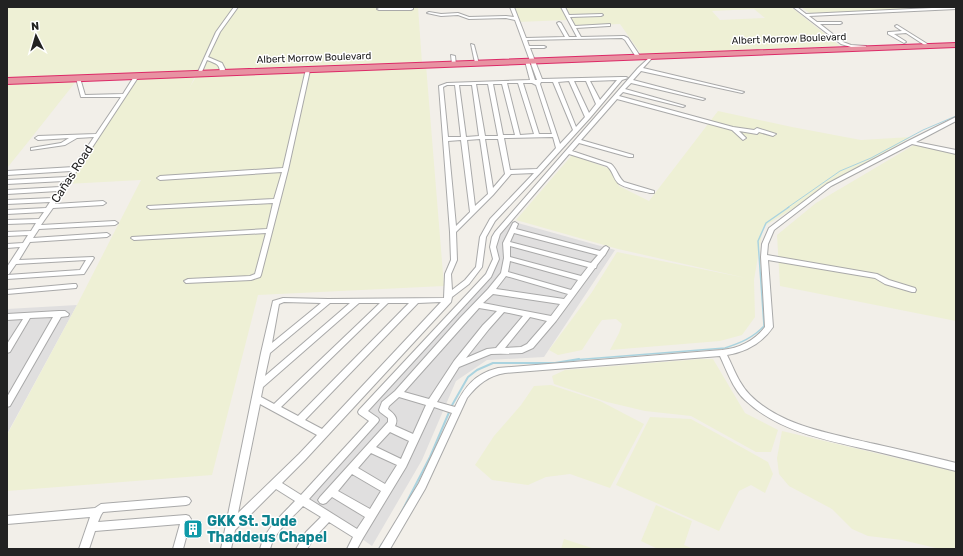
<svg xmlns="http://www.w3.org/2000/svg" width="963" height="556" font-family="Rubik,sans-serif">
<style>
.residential{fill:#e0dfdf}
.farmland{fill:#eef0d5;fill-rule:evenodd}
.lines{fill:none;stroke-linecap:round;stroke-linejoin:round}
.stream-far2{stroke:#aad3df;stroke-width:1}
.stream-far1{stroke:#aad3df;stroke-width:1.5}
.stream{stroke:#aad3df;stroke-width:2}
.street-casing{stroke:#a9a9a9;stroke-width:2}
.highway-casing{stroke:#dc2a67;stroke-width:2}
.street{fill:#fff;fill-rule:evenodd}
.highway{fill:#e892a2;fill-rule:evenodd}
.labels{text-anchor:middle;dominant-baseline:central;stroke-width:3;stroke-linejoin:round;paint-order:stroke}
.far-street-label{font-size:10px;fill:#222;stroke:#fff}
.street-label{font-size:12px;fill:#222;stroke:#fff}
.near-culture-label{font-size:14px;font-weight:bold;fill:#0d838f;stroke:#fff;text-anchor:start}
</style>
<rect width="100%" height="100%" fill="#f2efe9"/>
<g class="residential">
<polygon points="507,220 615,250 544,357 487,360 456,381 422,460 372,546 308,501 378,418 358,411 486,274 493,259 492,239"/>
<polygon points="77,305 7,434 7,309"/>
</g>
<g class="farmland">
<polygon points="7,7 418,7 422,63 7,80"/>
<polygon points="512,7 561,7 568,20 517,22"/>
<path d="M563,7H791L840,46L641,54L620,24L575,26ZM754,9L765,18L720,20L712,11Z"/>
<polygon points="801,7 917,7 920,8 933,8 811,14"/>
<polygon points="426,65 444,286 258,295 212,475 7,491 7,435 77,305 141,180 66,184 137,76 196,74 190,87 197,75"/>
<polygon points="77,80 28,142 7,168 7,83"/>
<polygon points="718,111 792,127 861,140 911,137 763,227 754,280 755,317 742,335 720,341 610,350 619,333 622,324 616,319 602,320 597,327 582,350 558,355 549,350 592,292 617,252 746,278 618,249 516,220 572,155 613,170 619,186 649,201"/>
<polygon points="914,145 956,152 956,321 780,286 777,235 816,203"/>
<polygon points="700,359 713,359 745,413 778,430 771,452 756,452 691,416 645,411 607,402 554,384 552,376 565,370"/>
<polygon points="551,385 600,401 644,424 610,488 570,474 546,477 528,485 492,480 475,465 494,436 521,405 534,386"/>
<polygon points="650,417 691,419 768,462 773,474 765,493 751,485 739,491 719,531 616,485"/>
<polygon points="782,431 956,472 956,549 940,549 902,540 868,536 852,529 832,509 789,486 779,474 777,458"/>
<polygon points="656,505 692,521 684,545 693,549 658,549 641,541"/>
<polygon points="564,539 595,549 561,549"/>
</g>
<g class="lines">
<polyline class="stream-far2" points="787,208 840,171 871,158 923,130 956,116"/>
<path class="stream-far1" d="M573,360L725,348C740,343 753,338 764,326L758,241L766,223L789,207"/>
<g class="stream">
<polyline points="451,407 468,377 477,370 493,363 555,363 579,359"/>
<polyline points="399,517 430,457 450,410"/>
<polyline points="379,549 382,544"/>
</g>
<g class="street-casing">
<g id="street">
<path d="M234,7H238L220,32L208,57L222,63L225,69L224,73L220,74C220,64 217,64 207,60L201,74L197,75V74L216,32Z"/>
<polygon points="409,7 413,7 413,9 411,10 379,10 377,9 379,8"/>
<path d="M510,7H514L526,38L565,37L557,23L559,22L561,23L569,37H577L561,7H565L569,15L602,14L603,15L601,16L570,17L575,26L610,24V26H609L576,28L581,37L624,36L628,38L640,56L636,57L625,40L622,38L527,40L529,46H544L546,47L544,48H530L542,79L621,77H626L628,78L622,80L590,118L541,172L495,221L486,237L482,267L469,284L452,297L451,302L305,460L282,483L301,495L369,421L359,414L358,412L359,410L486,274L493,259L490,247L492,237L495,232L638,68L651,56L653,57L643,68L744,92L742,93L641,71L633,80L705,99L703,100L631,83L625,89L685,106L683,107L623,92L619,96L733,127L754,130L757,128L776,134L773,136L759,132L757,134L739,131L746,138L743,140L732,130L617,99L581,140L633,155V157H629L579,143L572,151L611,164C617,169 618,177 624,182L654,191V193H650C642,191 624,188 618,183C613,178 613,171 607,166L569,154L500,234L496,247L499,259L491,277L368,411L378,418L379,420L378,422L309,499L357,529L365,517L332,497L326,503L323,504L320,503L318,500L320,497L388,422V418L380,412L379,410L382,402L395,391L460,318L488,289L501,273L504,258L503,243L513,223L515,222L518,224L516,229L600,251L604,247L606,246L609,248L605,255L604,256L597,265L596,268H595L556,321L533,348L522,353L491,354L459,367L437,402L455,407C465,386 475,374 498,368L722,350C740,348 754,341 765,327L761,257L762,244L769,228L827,184L908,141L956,117V121L916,142L956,150V154L912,144L831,186L774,230L768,244L767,255L877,274L889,280L915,288L916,290L915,292H912L885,284L875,278L768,260L773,327C762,343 746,352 727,355C734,369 739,384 750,395C781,426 829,433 870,443C899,449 927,456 956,463V471C928,464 899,457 870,450C827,440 779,432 745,400C733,389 727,371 720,356L505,373C488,376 478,384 467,398L425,489L390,549H379L419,483L452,413L434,407L406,467L363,538L357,549H347L353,537L329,522L314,538L307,549H296L306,532L321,517L303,506C291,519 274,532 270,549H260C265,529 281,516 295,501L276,489L235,530L231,549H221L261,353L273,301L283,298L328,299L444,298L445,274L451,260L450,232L439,86L447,83L530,80L525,61L527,60L529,61L535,80H537L515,20L506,18L469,19L458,15L441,16L427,13L429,12L441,14L458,13L469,17L506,16L514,17ZM617,80L600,100L590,81ZM569,81L585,117L576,127L558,82ZM574,81H586L596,104L589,113ZM541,82H553L573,130L560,144L540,84ZM507,83H518L534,134L520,135ZM523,83H532L536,85L552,134H539ZM476,84H488L498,136H485ZM493,84H502L515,135H503ZM447,85H455L461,137H448L443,87ZM459,85H472L479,136L466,137ZM553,137L556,148L537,169L510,170L504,138ZM480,139L488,194L475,206L467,140ZM485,139H498L505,174L493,188ZM461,140L470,212L456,226L448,141ZM534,173L490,219L480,237L476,267L465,280L452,290L451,274L457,260L456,232L493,195L511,174ZM514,233L598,255L591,263L510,242ZM510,246L588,267L581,276L510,257ZM510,261L578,280L571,290L508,272ZM506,276L568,294L564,299L496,289ZM493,294L560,304L551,316L483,303ZM284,302L321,303L272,343L279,304ZM441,302L322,429L305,420L418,303ZM330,303H350L265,376L270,353ZM359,303H380L274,404L261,397L263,387ZM388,303H409L298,416L281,407ZM479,308L497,311L483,325L454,361L429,399L404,392ZM504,312L523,316L496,348L487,349L466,358L489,329ZM530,317L547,321L527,344L521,347L505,348ZM399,397L426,405L413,434L395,426C399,418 394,414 388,409L389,406ZM260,404L317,435L299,454L238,513ZM390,432L409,441L401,459L376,447ZM371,453L397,465L385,484L358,468ZM352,474L381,491L370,509L338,491Z"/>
<polygon points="793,7 797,7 806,14 953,7 956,7 956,9 809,16 817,22 841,22 842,23 840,24 820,24 843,42 851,45 866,46 866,48 865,48 851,47 841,44"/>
<polygon points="897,25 929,45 926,46 906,33 894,34 905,41 906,42 904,43 888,34 888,32 889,32 902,31 896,27 895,26"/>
<polygon points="471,44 474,45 479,64 475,63"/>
<polygon points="451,55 455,56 456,65 452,64"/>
<polygon points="306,69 310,70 288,170 261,275 260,277 251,280 186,283 184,281 188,279 250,276 255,274 266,233 134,240 131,238 132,237 267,229 273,203 150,209 147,207 148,206 274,199 282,172 160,180 157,178 160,176 283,168"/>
<polygon points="135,75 139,76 55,204 103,201 106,203 103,205 53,208 41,225 115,221 118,223 115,225 39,229 33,238 107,233 110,235 107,237 30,242 19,260 93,257 94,258 84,274 7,279 7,275 80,270 86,260 16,264 9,274 7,274 7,267 20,247 7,248 7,244 23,243 28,235 7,236 7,232 31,231 36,223 7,224 7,220 39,219 44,212 7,214 7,210 46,208 50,202 7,204 7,200 53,198 58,191 7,194 7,190 60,187 64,181 7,184 7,180 67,177 71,171 7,175 7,171 74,167 94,137 77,138 65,145 31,150 31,148 61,143 69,138 38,140 35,138 38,136 96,134 121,97 81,97 76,78 76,77 80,78 85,95 123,94"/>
<polygon points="73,284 76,284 77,286 76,288 7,294 7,290"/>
<polygon points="59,311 65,311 69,314 68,316 61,317 10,406 7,407 7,397 53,317 30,318 10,352 7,353 7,344 23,319 7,320 7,314"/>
<polygon points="186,497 189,498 191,501 189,504 186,505 103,512 101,515 98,522 186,515 189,516 191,519 183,549 173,549 180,524 95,531 89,549 79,549 90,517 7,524 7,516 95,508 101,504"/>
</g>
</g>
<g class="highway-casing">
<polygon id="highway" points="956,43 956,47 7,84 7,78"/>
</g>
<use href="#street" class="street"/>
<use href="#highway" class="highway"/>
</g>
<defs>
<g id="building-square" transform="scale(1)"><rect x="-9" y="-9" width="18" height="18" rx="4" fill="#0f9aa8" stroke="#fff"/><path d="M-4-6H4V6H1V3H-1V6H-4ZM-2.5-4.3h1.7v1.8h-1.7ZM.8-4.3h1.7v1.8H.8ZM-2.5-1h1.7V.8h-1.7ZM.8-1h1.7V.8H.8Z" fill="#fff"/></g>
</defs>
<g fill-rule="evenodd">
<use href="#building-square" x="193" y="529"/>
</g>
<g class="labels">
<g class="far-street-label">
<text transform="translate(789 39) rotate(-2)">Albert Morrow Boulevard</text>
<text transform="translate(314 58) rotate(-2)">Albert Morrow Boulevard</text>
</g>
<g class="street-label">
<text transform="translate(72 174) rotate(-57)">Cañas Road</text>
</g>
<g class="near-culture-label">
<text x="207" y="521">GKK St. Jude<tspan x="207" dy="16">Thaddeus Chapel</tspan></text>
</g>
</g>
<rect width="963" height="556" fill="none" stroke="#222222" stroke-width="16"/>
<g transform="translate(36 36) rotate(355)" stroke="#ffffff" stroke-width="3" paint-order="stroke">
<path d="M0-3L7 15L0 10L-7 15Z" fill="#222222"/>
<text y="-6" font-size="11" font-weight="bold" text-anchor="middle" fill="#222222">N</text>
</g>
</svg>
